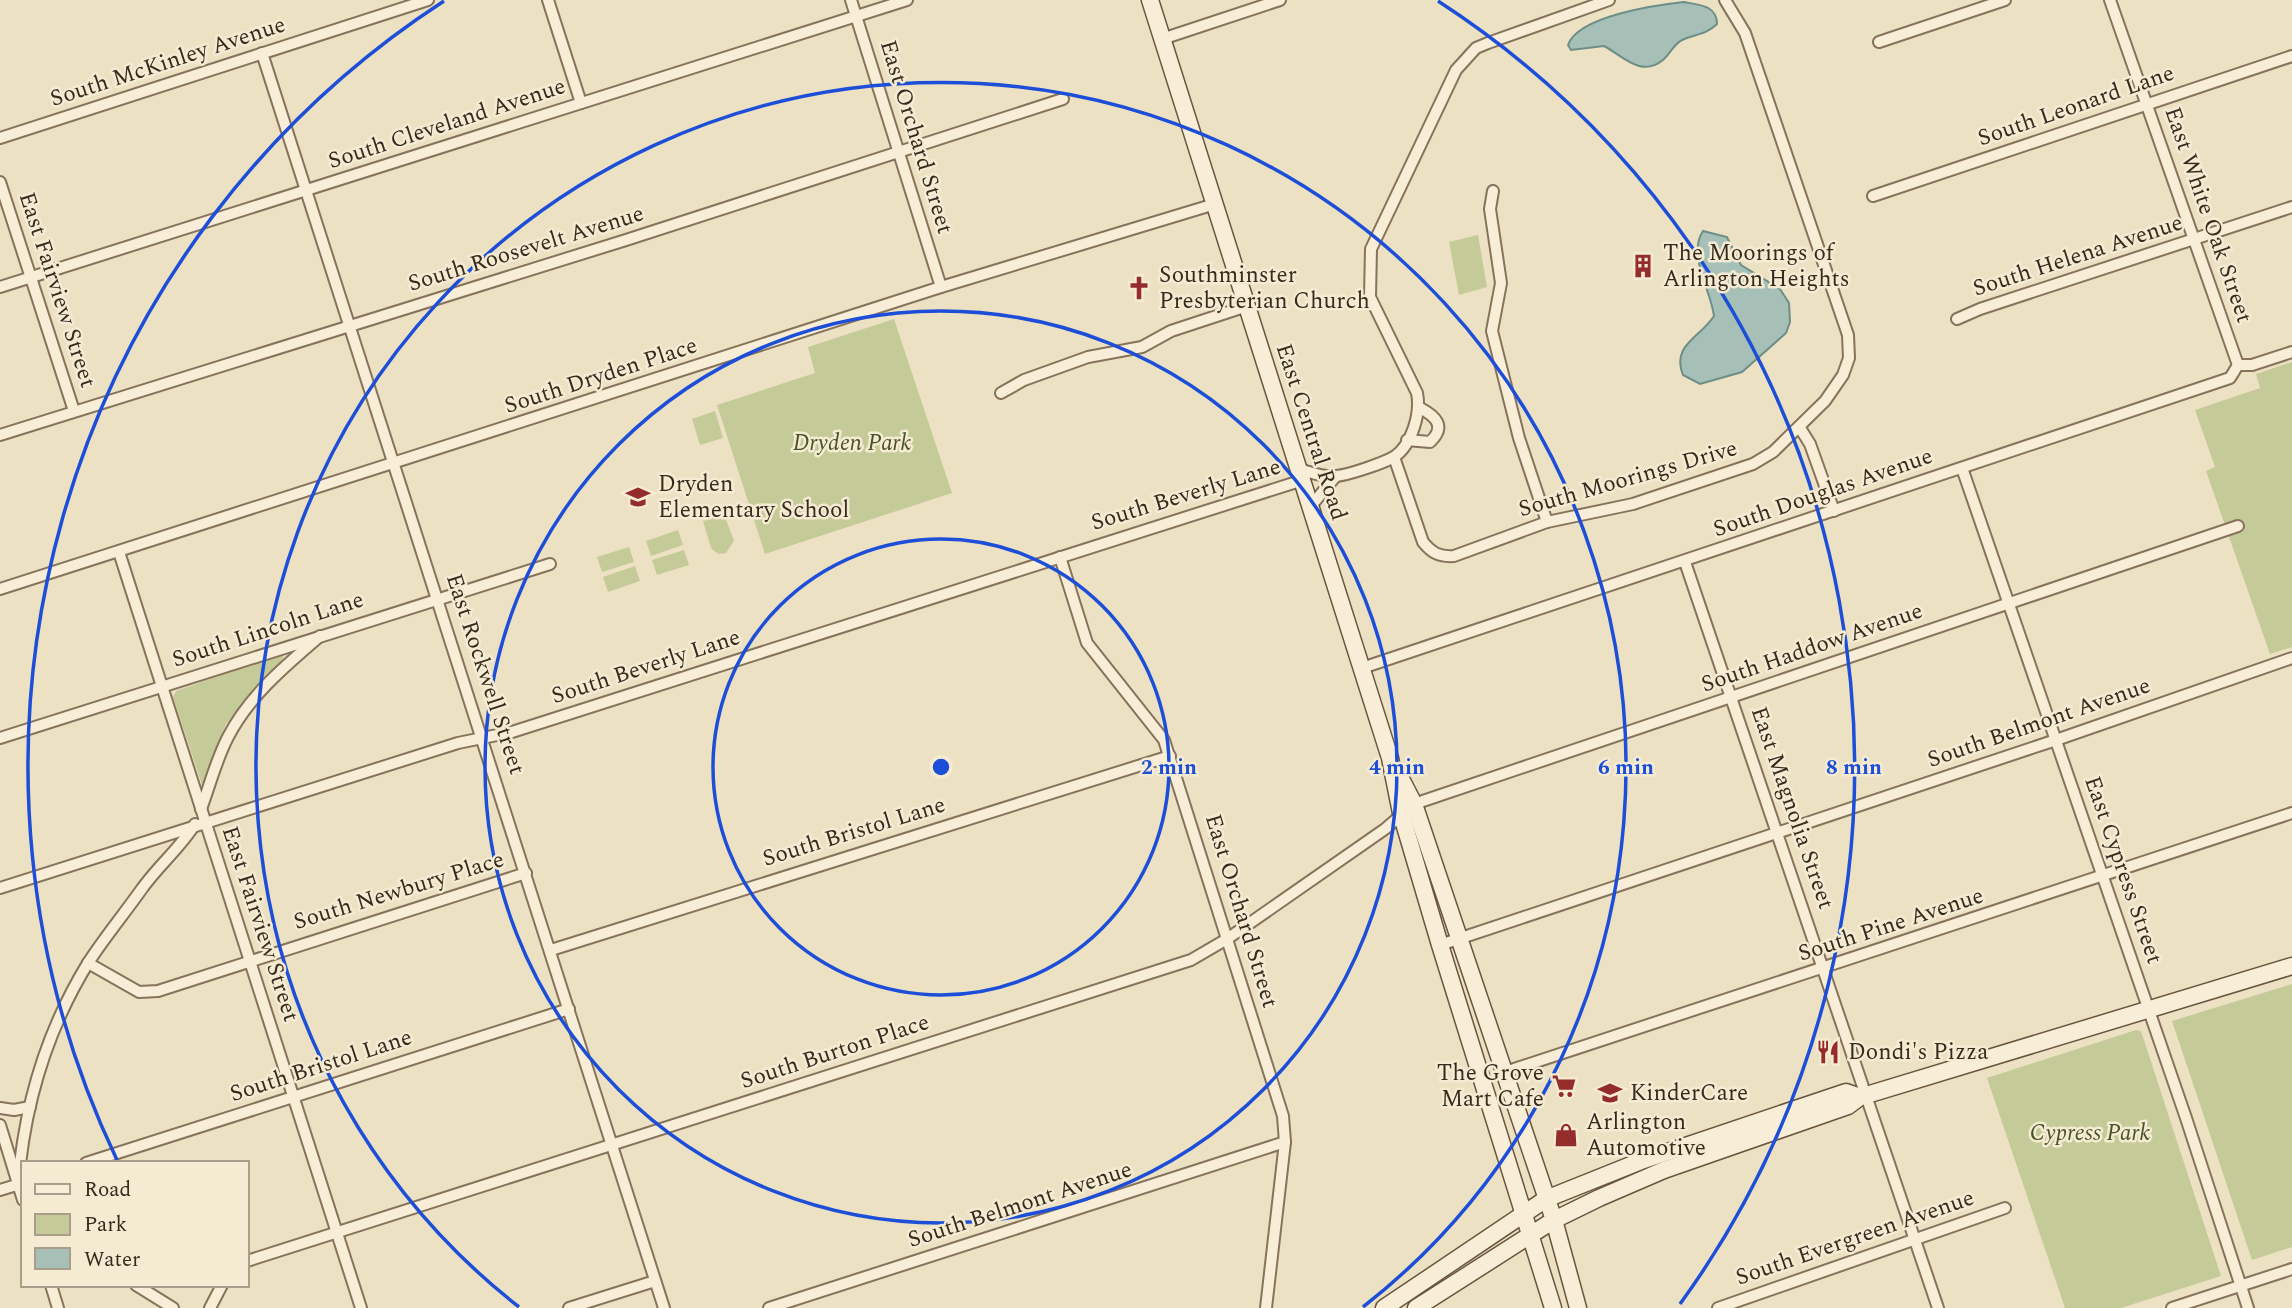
<svg xmlns="http://www.w3.org/2000/svg" width="2292" height="1308" font-family="Spectral,serif">
<style>
.green{fill:#c5cb98}
.water{fill:#a6c0b8;stroke:#6d8e86;stroke-width:2}
.lines{fill:none;stroke-linecap:round;stroke-linejoin:round}
.minor-casing{stroke:#87735b;stroke-width:14}
.secondary-casing{stroke:#69543e;stroke-width:19}
.minor{stroke:#f8eed7;stroke-width:10}
.secondary{stroke:#f8eed7;stroke-width:16}
.ring{fill:none;stroke:#1d4ed8;stroke-width:3.5}
.labels{text-anchor:middle;dominant-baseline:central;stroke-width:5;stroke-linejoin:round;paint-order:stroke}
.street-label{font-size:23px;fill:#372b1e;stroke:#f5ebd3}
.poi-label{font-size:23px;fill:#372b1e;stroke:#f5ebd3;text-anchor:start}
.park-label{font-size:23px;font-style:italic;fill:#485325;stroke:#f5ebd3}
.centre{fill:#1d4ed8;stroke:#f5ebd3;stroke-width:3.5}
.ring-label{font-size:21px;text-anchor:middle;font-weight:bold;fill:#1d4ed8;stroke:#f5ebd3;stroke-width:5;stroke-linejoin:round;paint-order:stroke}
</style>
<rect width="100%" height="100%" fill="#ede1c4"/>
<g class="green">
<polygon points="1478,235 1487,287 1459,295 1449,242"/>
<polygon points="894,319 952,493 765,554 717,405 815,373 808,347"/>
<polygon points="2292,362 2292,647 2270,654 2206,471 2215,467 2195,410 2260,388 2256,374"/>
<polygon points="715,411 723,438 700,445 692,419"/>
<polygon points="717,509 719,515 724,514 734,541 726,553 718,554 711,548 703,521 708,520 707,513"/>
<polygon points="678,530 683,545 651,556 646,541"/>
<polygon points="629,547 634,562 602,572 597,557"/>
<polygon points="684,550 689,565 657,575 652,560"/>
<polygon points="635,566 640,581 608,592 603,577"/>
<polygon points="281,654 284,657 226,724 202,785 173,697 176,691"/>
<polygon points="2292,984 2292,1247 2252,1260 2172,1021"/>
<polygon points="2136,1030 2141,1031 2221,1276 2121,1308 2065,1308 1987,1078"/>
</g>
<g class="water">
<path d="M1684,2C1699,5 1717,5 1717,24C1706,35 1695,34 1682,40C1674,44 1670,54 1663,60C1641,78 1623,56 1604,46L1571,50L1568,45C1578,16 1656,5 1684,2Z"/>
<path d="M1703,231L1727,237L1741,265L1780,289L1789,303L1790,322L1786,333L1742,372L1700,384L1683,375C1671,345 1700,338 1714,316C1711,290 1687,255 1703,231Z"/>
</g>
<g class="lines">
<g class="minor-casing">
<g id="minor">
<polyline points="548,0 581,103"/>
<polyline points="851,0 941,287"/>
<polyline points="2110,0 2238,365"/>
<polyline points="1162,39 1280,0"/>
<polyline points="1879,42 2005,0"/>
<polyline points="262,53 664,1308"/>
<polyline points="0,138 428,0"/>
<polyline points="0,182 74,411"/>
<polyline points="1493,191 1490,209 1501,283 1492,331 1519,438 1547,522"/>
<polyline points="1873,196 2292,56"/>
<polyline points="0,287 907,0"/>
<polyline points="1957,319 1980,309 2292,207"/>
<polyline points="1001,393 1024,380 1088,357 1142,347 1171,331 1247,306"/>
<polyline points="1800,428 1810,444 1834,511"/>
<polyline points="0,435 626,240 1063,99"/>
<path d="M1407,440L1430,442C1447,426 1435,416 1420,408"/>
<path d="M1394,457L1423,542C1432,553 1439,557 1454,556L1547,522L1633,504L1753,464L1773,452L1825,401L1843,375L1849,358L1848,335L1745,33L1725,0"/>
<polyline points="1962,468 2186,1118 2248,1308"/>
<path d="M1299,469C1310,472 1325,478 1336,476C1349,475 1383,463 1394,457C1412,445 1421,413 1417,393L1370,297L1371,249L1456,70L1476,48L1488,43L1609,0"/>
<polyline points="1311,506 1335,477"/>
<polyline points="119,552 361,1308"/>
<polyline points="1060,557 1087,643 1164,740 1283,1116 1285,1142 1266,1308"/>
<polyline points="1685,562 1938,1308"/>
<polyline points="0,589 941,287 1215,204"/>
<polyline points="1362,668 2230,378 2238,365 2252,365 2292,352"/>
<polyline points="0,738 550,564"/>
<path d="M201,809C210,785 216,760 228,737C249,696 285,666 320,636"/>
<polyline points="0,888 458,743 512,732 1303,480"/>
<polyline points="1440,945 2056,740 2292,658"/>
<polyline points="551,950 1170,756"/>
<polyline points="88,963 139,992 158,991 526,873"/>
<polyline points="1502,1073 2292,813"/>
<polyline points="0,1108 14,1110 30,1107"/>
<polyline points="0,1125 23,1200"/>
<polyline points="86,1163 569,1009"/>
<path d="M18,1185C24,1107 47,1030 88,963C104,938 124,914 141,890C157,867 182,846 195,824"/>
<polyline points="0,1190 23,1183"/>
<polyline points="247,1261 1191,960 1227,939 1385,829 1414,804 2238,526"/>
<polyline points="51,1285 58,1308"/>
<polyline points="136,1285 173,1308"/>
<polyline points="210,1308 222,1285"/>
<polyline points="569,1308 655,1281"/>
<polyline points="769,1308 1285,1142"/>
<polyline points="1718,1308 2005,1208"/>
<polyline points="2172,1308 2292,1269"/>
</g>
</g>
<g class="secondary-casing">
<g id="secondary">
<polyline points="1150,0 1390,758 1401,813 1440,945 1553,1308"/>
<polyline points="1400,777 1414,804 1554,1220 1578,1308"/>
<polyline points="1384,1308 1546,1199 1641,1161 1846,1092 1860,1097"/>
<polyline points="1416,1308 1554,1220 1599,1198 1664,1170 1848,1106 1860,1097 2292,966"/>
</g>
</g>
<use href="#minor" class="minor"/>
<use href="#secondary" class="secondary"/>
</g>
<g class="ring">
<circle cx="941" cy="767" r="228"/>
<circle cx="941" cy="767" r="456"/>
<path d="M519 1307A685 685 0 1 1 1363 1307"/>
<path d="M117 1160A913 913 0 0 1 444 1M1438 1A913 913 0 0 1 1680 1304"/>
</g>
<defs>
<g id="building-bare" transform="scale(1.89)"><path d="M-4-6H4V6H1V3H-1V6H-4ZM-2.5-4.3h1.7v1.8h-1.7ZM.8-4.3h1.7v1.8H.8ZM-2.5-1h1.7V.8h-1.7ZM.8-1h1.7V.8H.8Z" fill="#952c2c" stroke="#f5ebd3" stroke-width="2.5" paint-order="stroke"/></g>
<g id="church-bare" transform="scale(1.89)"><path d="M-1.2-6h2.4v3.5h3.3v2.4h-3.3V6h-2.4V-.1h-3.3v-2.4h3.3Z" fill="#952c2c" stroke="#f5ebd3" stroke-width="2.5" paint-order="stroke"/></g>
<g id="school-bare" transform="scale(1.89)"><path d="M0-5L7-2L0 1L-7-2ZM-4 1L0 2.5L4 1V4Q0 6-4 4Z" fill="#952c2c" stroke="#f5ebd3" stroke-width="2.5" paint-order="stroke"/></g>
<g id="restaurant-bare" transform="scale(1.89)"><path d="M-5-6h1v4h1v-4h1v4h1v-4h1v5L-1.5 .5V6h-2V.5L-5-1ZM5-6V6H3V1.5H1.5Q1.5-4 5-6Z" fill="#952c2c" stroke="#f5ebd3" stroke-width="2.5" paint-order="stroke"/></g>
<g id="supermarket-bare" transform="scale(1.89)"><path d="M-6-5.5h2.5l.6 2H6L4.5 2H-2.5L-4.4-4H-6ZM-1.5 3.2a1.3 1.3 0 1 0 .1 0ZM3 3.2a1.3 1.3 0 1 0 .1 0Z" fill="#952c2c" stroke="#f5ebd3" stroke-width="2.5" paint-order="stroke"/></g>
<g id="shop-bare" transform="scale(1.89)"><path d="M-5-2.5h2.3a2.7 3.5 0 0 1 5.4 0H5L5.5 6h-11ZM-1.5-2.5h3a1.5 2.3 0 0 0-3 0Z" fill="#952c2c" stroke="#f5ebd3" stroke-width="2.5" paint-order="stroke"/></g>
</defs>
<g fill-rule="evenodd">
<use href="#building-bare" x="1643" y="266"/>
<use href="#church-bare" x="1139" y="288"/>
<use href="#school-bare" x="638" y="497"/>
<use href="#restaurant-bare" x="1828" y="1052"/>
<use href="#supermarket-bare" x="1564" y="1086"/>
<use href="#school-bare" x="1610" y="1093"/>
<use href="#shop-bare" x="1566" y="1135"/>
</g>
<g class="labels">
<g class="street-label">
<text transform="translate(168 62) rotate(-18)">South McKinley Avenue</text>
<text transform="translate(2076 106) rotate(-19)">South Leonard Lane</text>
<text transform="translate(447 124) rotate(-18)">South Cleveland Avenue</text>
<text transform="translate(916 137) rotate(73)">East Orchard Street</text>
<text transform="translate(2208 215) rotate(71)">East White Oak Street</text>
<text transform="translate(526 249) rotate(-17)">South Roosevelt Avenue</text>
<text transform="translate(2078 256) rotate(-18)">South Helena Avenue</text>
<text transform="translate(57 290) rotate(72)">East Fairview Street</text>
<text transform="translate(601 376) rotate(-18)">South Dryden Place</text>
<text transform="translate(1311 432) rotate(72)">East Central Road</text>
<text transform="translate(1628 479) rotate(-16)">South Moorings Drive</text>
<text transform="translate(1823 493) rotate(-19)">South Douglas Avenue</text>
<text transform="translate(1186 495) rotate(-17)">South Beverly Lane</text>
<text transform="translate(268 630) rotate(-18)">South Lincoln Lane</text>
<text transform="translate(1812 648) rotate(-19)">South Haddow Avenue</text>
<text transform="translate(646 667) rotate(-18)">South Beverly Lane</text>
<text transform="translate(485 674) rotate(72)">East Rockwell Street</text>
<text transform="translate(2039 723) rotate(-19)">South Belmont Avenue</text>
<text transform="translate(1792 808) rotate(71)">East Magnolia Street</text>
<text transform="translate(854 832) rotate(-17)">South Bristol Lane</text>
<text transform="translate(2123 870) rotate(71)">East Cypress Street</text>
<text transform="translate(399 891) rotate(-17)">South Newbury Place</text>
<text transform="translate(1241 911) rotate(73)">East Orchard Street</text>
<text transform="translate(260 924) rotate(72)">East Fairview Street</text>
<text transform="translate(1891 925) rotate(-18)">South Pine Avenue</text>
<text transform="translate(835 1052) rotate(-18)">South Burton Place</text>
<text transform="translate(321 1066) rotate(-18)">South Bristol Lane</text>
<text transform="translate(1020 1205) rotate(-18)">South Belmont Avenue</text>
<text transform="translate(1855 1238) rotate(-19)">South Evergreen Avenue</text>
</g>
<g class="poi-label">
<text x="1663" y="253">The Moorings of<tspan x="1663" dy="26">Arlington Heights</tspan></text>
<text x="1159" y="275">Southminster<tspan x="1159" dy="26">Presbyterian Church</tspan></text>
<text x="658" y="484">Dryden<tspan x="658" dy="26">Elementary School</tspan></text>
<text x="1848" y="1052">Dondi's Pizza</text>
<text x="1544" y="1073" text-anchor="end">The Grove<tspan x="1544" dy="26">Mart Cafe</tspan></text>
<text x="1630" y="1093">KinderCare</text>
<text x="1586" y="1122">Arlington<tspan x="1586" dy="26">Automotive</tspan></text>
</g>
<g class="park-label">
<text x="852" y="443">Dryden Park</text>
<text x="2090" y="1133">Cypress Park</text>
</g>
</g>
<circle cx="941" cy="767" r="10" class="centre"/>
<g class="ring-label">
<text x="1169" y="774">2 min</text>
<text x="1397" y="774">4 min</text>
<text x="1626" y="774">6 min</text>
<text x="1854" y="774">8 min</text>
</g>
<rect x="21" y="1161" width="228" height="126" fill="#f5ebd3" stroke="#a99e8b" stroke-width="2"/>
<rect x="35" y="1184" width="35" height="10" fill="#f8eed7" stroke="#a99e8b" stroke-width="2"/>
<text x="84" y="1196" font-size="21" fill="#372b1e">Road</text>
<rect x="35" y="1214" width="35" height="21" fill="#c5cb98" stroke="#a99e8b" stroke-width="2"/>
<text x="84" y="1231" font-size="21" fill="#372b1e">Park</text>
<rect x="35" y="1248" width="35" height="21" fill="#a6c0b8" stroke="#a99e8b" stroke-width="2"/>
<text x="84" y="1266" font-size="21" fill="#372b1e">Water</text>
</svg>
